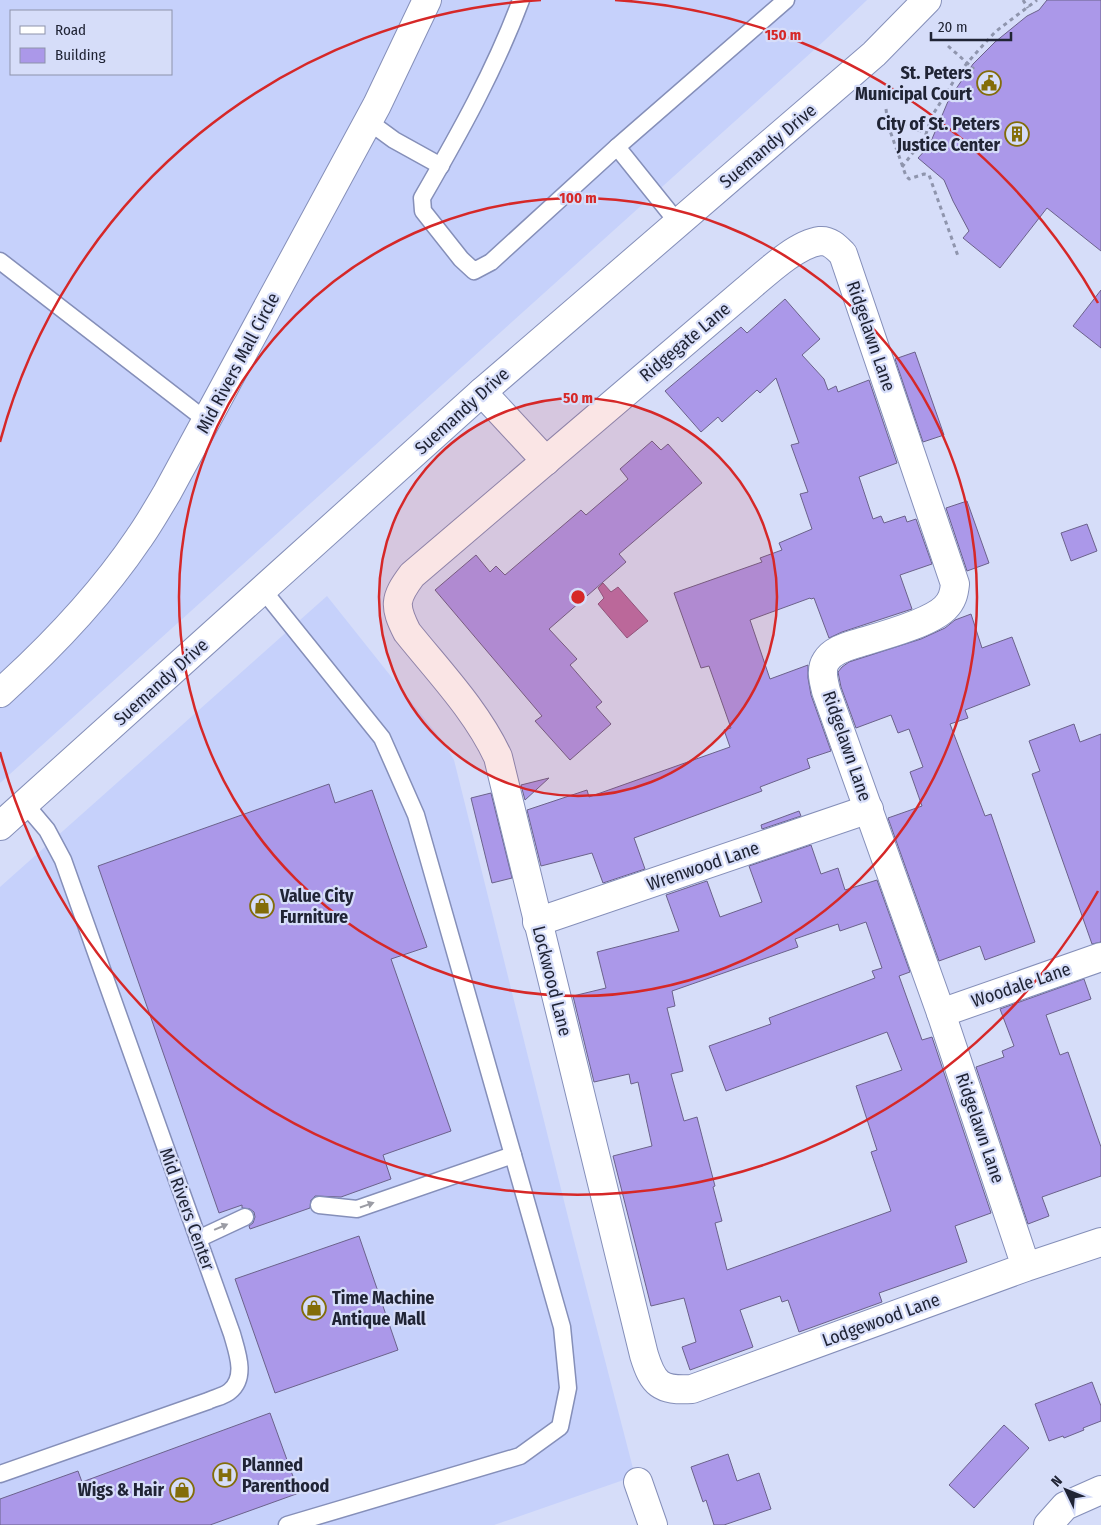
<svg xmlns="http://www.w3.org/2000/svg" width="1101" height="1525" font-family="'Fira Sans Condensed',sans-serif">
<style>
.built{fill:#c6d1fb;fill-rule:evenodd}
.water{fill:#b871aa;stroke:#8a5a87}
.building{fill:#ab98e9;stroke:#6b628b;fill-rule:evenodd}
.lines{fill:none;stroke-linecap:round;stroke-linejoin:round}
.lane-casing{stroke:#858fb9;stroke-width:19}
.street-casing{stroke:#858fb9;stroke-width:30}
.secondary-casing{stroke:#858fb9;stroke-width:30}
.path{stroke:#8f95ad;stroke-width:3;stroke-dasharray:4 4;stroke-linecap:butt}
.lane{stroke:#fff;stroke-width:16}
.street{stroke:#fff;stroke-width:28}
.secondary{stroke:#fff;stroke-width:28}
.oneway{fill:#9b9ca4}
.ring{fill:none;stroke:#d62828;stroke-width:2.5}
.labels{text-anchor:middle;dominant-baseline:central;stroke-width:4.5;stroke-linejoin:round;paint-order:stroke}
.poi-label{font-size:18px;font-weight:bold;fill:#202435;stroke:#d6ddf9;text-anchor:end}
.street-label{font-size:18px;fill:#202435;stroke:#d6ddf9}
.centre{fill:#d62828;stroke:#d6ddf9;stroke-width:2.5}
.ring-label{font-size:15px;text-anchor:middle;font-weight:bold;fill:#d62828;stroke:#d6ddf9;stroke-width:4.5;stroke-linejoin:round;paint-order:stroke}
</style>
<rect width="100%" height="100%" fill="#d6ddf9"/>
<g class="built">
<path d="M0,0H867L824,41L0,783ZM11,11H171V74H11Z"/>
<polygon points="327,596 444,743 454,760 573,1237 635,1476 494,1525 0,1525 0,887"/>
</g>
<polygon class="water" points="603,583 611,592 618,587 648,621 627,638 598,604 604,598 598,588"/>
<g class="building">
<polygon points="1047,0 1101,0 1101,251 1047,208 1000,268 963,238 969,231 953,201 944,180 918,158 929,146 949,99 973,64 995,42 1027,16 1039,10"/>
<polygon points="1101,290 1101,348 1073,326"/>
<polygon points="785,299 820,339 802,355 824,379 828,390 836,386 838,392 869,380 897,463 859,477 873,519 881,516 884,523 905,516 907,522 916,519 932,564 900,575 912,609 842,632 829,638 814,598 811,599 810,598 750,620 770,679 808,665 808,678 811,695 831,751 807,759 810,768 760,787 762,791 634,838 645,869 603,883 592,853 541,866 527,810 587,790 589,797 730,747 724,730 731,728 709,666 701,668 674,593 762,562 760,558 782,550 779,543 812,529 800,494 808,492 791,445 799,443 776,378 760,393 757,390 722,422 718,417 701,432 665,391 741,327 747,333"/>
<polygon points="915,352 944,435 923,442 895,359"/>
<polygon points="652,441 661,450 668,444 702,483 619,554 626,562 549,629 577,659 570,665 602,702 596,707 611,724 570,760 535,721 542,716 435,590 476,555 490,572 496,566 505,575 581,510 586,515 628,479 620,469"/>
<polygon points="967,501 989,563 967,571 946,508"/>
<polygon points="1087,524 1097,551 1071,561 1061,533"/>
<polygon points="971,614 982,648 1012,637 1030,685 965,710 968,718 950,724 985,816 991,814 1035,942 985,960 980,946 939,961 888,818 922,806 910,772 923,767 909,729 898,733 891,715 856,728 841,687 838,672 842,667 849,662 921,639 945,628 955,620"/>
<polygon points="1074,724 1080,742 1101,734 1101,942 1092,944 1032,774 1040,771 1029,741"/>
<polygon points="549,778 525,800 521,785"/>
<polygon points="329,784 335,803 372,790 427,947 391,959 451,1131 383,1155 391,1179 341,1197 315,1196 311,1200 310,1208 250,1229 249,1226 253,1223 255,1217 254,1212 250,1209 242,1208 242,1205 219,1213 98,866"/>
<polygon points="491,793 512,878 492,883 471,798"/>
<polygon points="799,811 801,816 762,829 761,825"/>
<path d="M811,845L821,874L838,868L845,890L877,880L910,972L899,976L922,1040L932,1037L991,1213L955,1226L967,1262L879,1293L882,1302L799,1332L788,1300L782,1302L780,1296L740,1310L753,1347L690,1370L682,1347L696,1342L684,1298L651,1306L613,1156L652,1146L638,1082L631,1084L629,1074L594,1082L573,996L606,988L597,952L679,931L666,895L707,881L720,917L762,902L749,866ZM866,922L882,968L872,971L875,978L769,1018L771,1024L709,1046L726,1091L887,1032L902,1070L856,1086L877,1150L871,1152L891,1211L727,1270L715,1223L722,1221L713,1187L715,1186L697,1117L684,1121L671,1074L683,1071L667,1008L675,1006L672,991L798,947L795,939L838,924L840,931Z"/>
<polygon points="1084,979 1091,999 1046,1015 1060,1055 1068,1052 1101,1147 1101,1176 1042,1197 1049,1216 1028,1224 976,1067 1004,1057 1002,1051 1014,1046 1000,1009"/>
<polygon points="359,1236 398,1350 275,1393 235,1279"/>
<polygon points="1092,1382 1101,1406 1101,1421 1083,1428 1084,1430 1064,1438 1063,1436 1049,1441 1035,1404"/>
<polygon points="270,1413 299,1493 210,1525 0,1525 0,1499 78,1471 82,1482"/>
<polygon points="1004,1425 1029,1448 974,1508 949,1485"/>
<polygon points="728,1454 737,1481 759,1473 771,1509 724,1525 714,1525 706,1500 703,1502 691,1467"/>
</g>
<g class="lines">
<g class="lane-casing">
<g id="lane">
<path d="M521,0C495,70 459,134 422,198L423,211L461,259L474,271L491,262L617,147L678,223"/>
<polyline points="368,121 394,140 441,166"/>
<polyline points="617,147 786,0"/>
<polyline points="0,261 207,421"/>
<polyline points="263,590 382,738 416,815 562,1327 568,1388 560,1427 520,1456 287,1525"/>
<polyline points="319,1205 357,1209 513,1155"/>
<polyline points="198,1239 245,1217"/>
<path d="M0,1474L208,1401C214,1398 225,1396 230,1391C247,1377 237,1352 232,1334L63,860L47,830L25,804"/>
</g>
</g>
<g class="street-casing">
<g id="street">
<polyline points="482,392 546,461"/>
<path d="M0,693C51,647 100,596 139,538C149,524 158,508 167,493L377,105L427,0"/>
<polyline points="537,922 869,809"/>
<polyline points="941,1013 1101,957"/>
<path d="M1026,1267L941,1013L826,691C824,682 820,670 826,661C832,651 845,647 855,644C878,637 929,624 945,608C952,601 954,594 955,584L843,254C837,248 830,240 820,241C796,244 764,275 746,290L412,575C394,599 394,606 407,632C439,672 476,710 498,757L644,1355C653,1384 660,1391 692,1389L1026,1267L1101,1242"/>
<polyline points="638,1482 653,1525"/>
<polyline points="1048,1525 1065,1506 1101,1490"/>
</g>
</g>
<g class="secondary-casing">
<polyline id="secondary" points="0,826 482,392 874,54 927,0"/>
</g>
<g class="path">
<polyline points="1023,0 1028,8"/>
<polyline points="948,46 974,69"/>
<polyline points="886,109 888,125 906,176 909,179 924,174 929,175 958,256"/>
<polyline points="887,121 895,122 927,133"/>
<polyline points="902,167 925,137 932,116 955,79 967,63 995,32 1037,0"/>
</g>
<use href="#lane" class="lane"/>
<use href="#street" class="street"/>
<use href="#secondary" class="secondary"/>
</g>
<defs><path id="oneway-solid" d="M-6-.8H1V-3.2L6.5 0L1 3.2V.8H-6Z" transform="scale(1.25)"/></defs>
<g class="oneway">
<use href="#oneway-solid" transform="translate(367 1205) rotate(-19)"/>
<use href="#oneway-solid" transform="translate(221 1227) rotate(-23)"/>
</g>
<circle cx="578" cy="597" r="199" fill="#d62828" fill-opacity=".12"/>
<g class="ring">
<circle cx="578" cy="597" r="199"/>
<circle cx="578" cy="597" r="399"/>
<path d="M1098 891A598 598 0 0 1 0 752M0 442A598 598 0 0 1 541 0M615 0A598 598 0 0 1 1098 303"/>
</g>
<defs>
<g id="civic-ring" transform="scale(1.25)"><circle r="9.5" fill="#d6ddf9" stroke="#836d09" stroke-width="1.5"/><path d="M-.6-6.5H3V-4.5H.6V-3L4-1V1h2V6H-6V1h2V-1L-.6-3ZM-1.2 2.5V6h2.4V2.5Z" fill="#836d09"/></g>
<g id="building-ring" transform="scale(1.25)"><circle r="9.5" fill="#d6ddf9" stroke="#836d09" stroke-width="1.5"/><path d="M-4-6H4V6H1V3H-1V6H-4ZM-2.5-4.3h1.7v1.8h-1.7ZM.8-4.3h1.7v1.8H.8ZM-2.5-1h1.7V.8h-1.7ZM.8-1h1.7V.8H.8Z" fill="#836d09"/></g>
<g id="shop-ring" transform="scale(1.25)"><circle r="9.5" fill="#d6ddf9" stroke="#836d09" stroke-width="1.5"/><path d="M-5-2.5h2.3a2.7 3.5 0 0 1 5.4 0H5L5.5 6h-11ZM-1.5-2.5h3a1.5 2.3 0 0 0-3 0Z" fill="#836d09"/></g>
<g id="hospital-ring" transform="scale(1.25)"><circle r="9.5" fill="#d6ddf9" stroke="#836d09" stroke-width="1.5"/><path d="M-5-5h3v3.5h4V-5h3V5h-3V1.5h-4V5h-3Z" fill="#836d09"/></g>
</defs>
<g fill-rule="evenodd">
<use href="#civic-ring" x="989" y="83"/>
<use href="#building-ring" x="1017" y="134"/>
<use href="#shop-ring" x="262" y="906"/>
<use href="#shop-ring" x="314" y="1308"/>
<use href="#hospital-ring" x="225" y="1475"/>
<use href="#shop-ring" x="182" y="1490"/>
</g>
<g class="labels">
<g class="poi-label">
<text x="972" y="73">St. Peters<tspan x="972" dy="21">Municipal Court</tspan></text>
<text x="1000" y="124">City of St. Peters<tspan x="1000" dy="21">Justice Center</tspan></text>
<text x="280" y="896" text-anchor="start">Value City<tspan x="280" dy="21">Furniture</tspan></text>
<text x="332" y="1298" text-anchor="start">Time Machine<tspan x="332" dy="21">Antique Mall</tspan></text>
<text x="242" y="1465" text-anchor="start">Planned<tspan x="242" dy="21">Parenthood</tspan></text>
<text x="164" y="1490">Wigs &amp; Hair</text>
</g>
<g class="street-label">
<text transform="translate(768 146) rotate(-40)">Suemandy Drive</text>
<text transform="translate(871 336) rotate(71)">Ridgelawn Lane</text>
<text transform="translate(685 342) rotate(-40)">Ridgegate Lane</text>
<text transform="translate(238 363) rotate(-62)">Mid Rivers Mall Circle</text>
<text transform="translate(462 411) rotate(-42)">Suemandy Drive</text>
<text transform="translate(161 682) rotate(-42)">Suemandy Drive</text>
<text transform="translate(847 746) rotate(71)">Ridgelawn Lane</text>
<text transform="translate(703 866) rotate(-19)">Wrenwood Lane</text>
<text transform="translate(552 981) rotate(76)">Lockwood Lane</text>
<text transform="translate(1021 985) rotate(-19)">Woodale Lane</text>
<text transform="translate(980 1128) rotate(71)">Ridgelawn Lane</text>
<text transform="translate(187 1209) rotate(70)">Mid Rivers Center</text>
<text transform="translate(881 1320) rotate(-20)">Lodgewood Lane</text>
</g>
</g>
<circle cx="578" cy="597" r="8" class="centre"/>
<g class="ring-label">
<text x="783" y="40">150 m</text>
<text x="578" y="203">100 m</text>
<text x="578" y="403">50 m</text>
</g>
<rect x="10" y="10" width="162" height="65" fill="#d6ddf9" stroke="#8d93ab"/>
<rect x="20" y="26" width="25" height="8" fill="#ffffff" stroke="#8d93ab"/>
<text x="55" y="35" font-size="15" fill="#202435">Road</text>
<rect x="20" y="48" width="25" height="15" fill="#ab98e9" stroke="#8d93ab"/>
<text x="55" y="60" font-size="15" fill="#202435">Building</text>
<g transform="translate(1066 1490) rotate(313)" stroke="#d6ddf9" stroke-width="4" paint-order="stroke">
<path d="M0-4L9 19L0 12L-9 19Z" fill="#202435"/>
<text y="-8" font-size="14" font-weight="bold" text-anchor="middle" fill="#202435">N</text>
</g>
<path d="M931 32v8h80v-8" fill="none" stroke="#202435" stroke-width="2.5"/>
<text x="938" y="32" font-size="15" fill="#202435" stroke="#d6ddf9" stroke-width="4" paint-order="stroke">20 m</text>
</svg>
